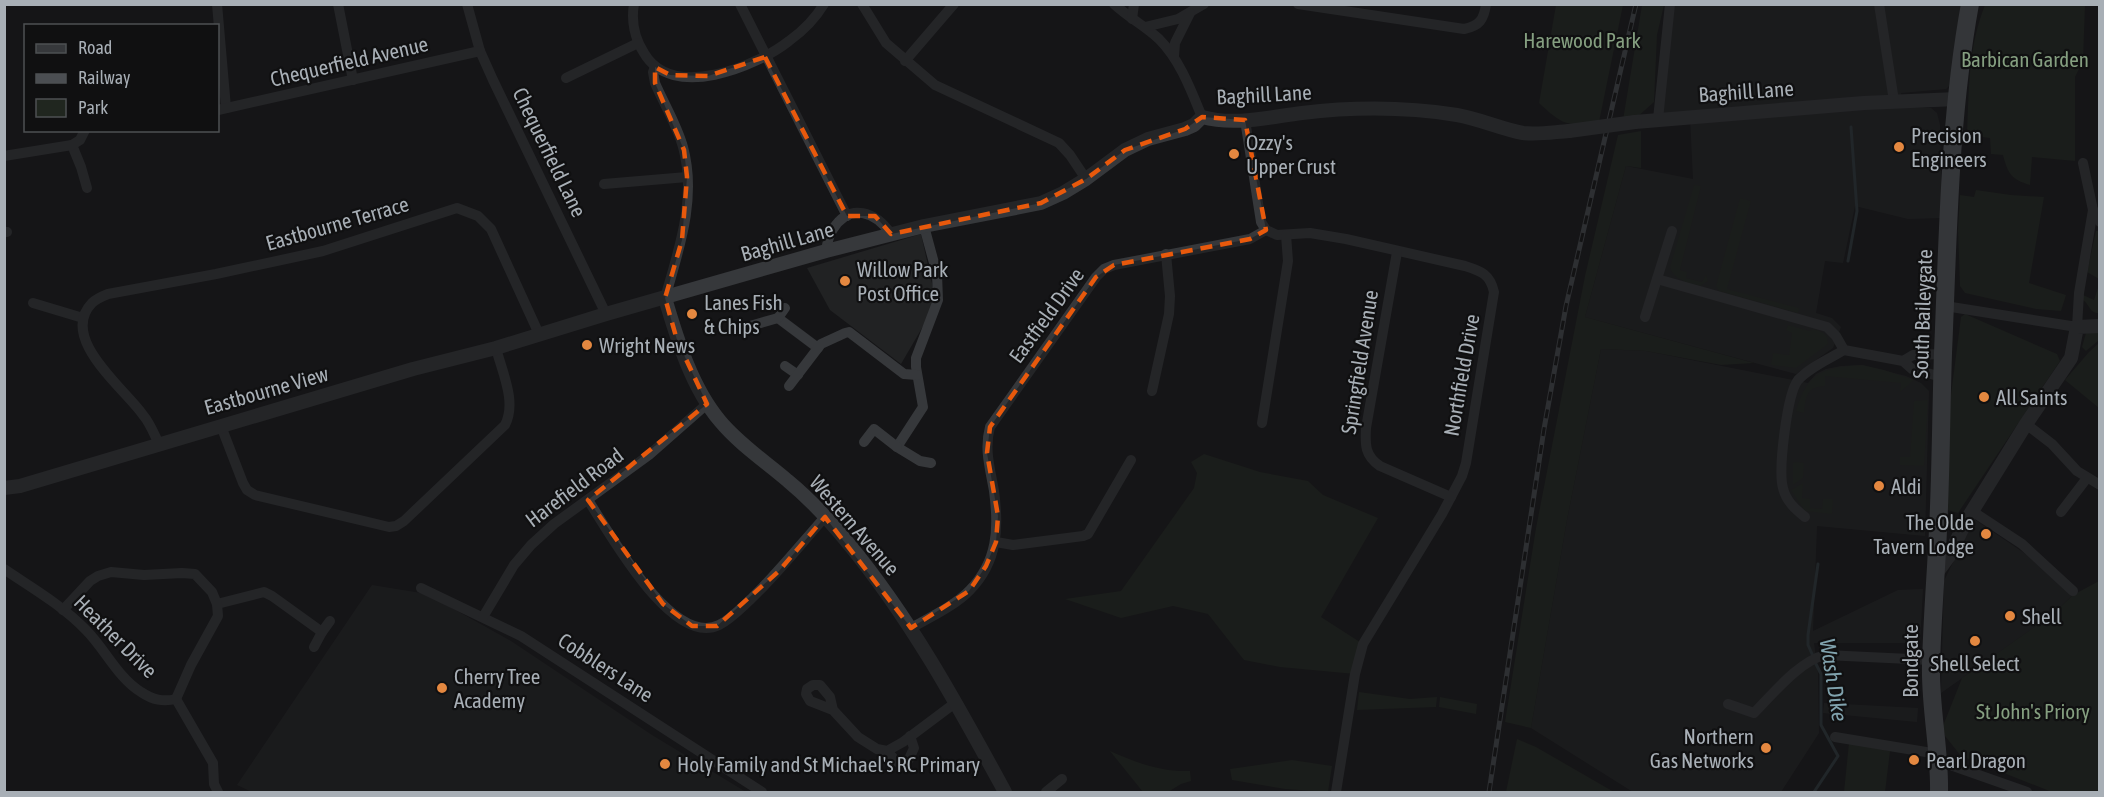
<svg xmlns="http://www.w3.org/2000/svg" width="2104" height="797" font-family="'Asap Condensed',sans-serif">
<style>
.built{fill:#212223}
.green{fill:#20261f}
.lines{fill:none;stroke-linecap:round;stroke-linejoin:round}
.stream{stroke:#2f3a3e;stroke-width:3}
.minor{stroke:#36383b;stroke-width:10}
.tertiary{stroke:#36383b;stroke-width:14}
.trunk{stroke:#5a5e63;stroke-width:18}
.rail-casing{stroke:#4b4e52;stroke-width:5}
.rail{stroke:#101011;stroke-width:3;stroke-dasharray:9;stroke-linecap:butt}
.tertiary-bridge{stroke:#36383b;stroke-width:14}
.marked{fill:none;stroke:#e8590c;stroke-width:4.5;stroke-dasharray:12 8;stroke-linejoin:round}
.poi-dot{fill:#e48840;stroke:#101011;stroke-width:2}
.labels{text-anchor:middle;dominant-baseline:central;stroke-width:4.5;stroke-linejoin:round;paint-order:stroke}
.park-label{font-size:21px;fill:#859f80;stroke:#101011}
.street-label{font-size:21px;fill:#a8afb6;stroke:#101011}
.poi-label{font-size:21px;fill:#a8afb6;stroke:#101011;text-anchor:start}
.water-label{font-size:22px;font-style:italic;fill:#81a3ae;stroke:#101011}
</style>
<rect width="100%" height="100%" fill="#151517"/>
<g class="built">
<polygon points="1670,5 1965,5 1949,86 1946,89 1901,93 1904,107 1931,108 1937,113 1940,125 1942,218 1908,219 1855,206 1843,263 1825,261 1816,313 1832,318 1841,327 1833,348 1796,374 1585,317 1626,166 1693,179 1690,117 1658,119"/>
<polygon points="921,234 934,292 929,316 901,364 830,310 807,268"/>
<polygon points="1601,349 1646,351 1808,383 1816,374 1826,369 1841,366 1862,365 1906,376 1921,383 1929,391 1925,536 1817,526 1813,631 1898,590 1923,589 1920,643 1814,643 1818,673 1819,733 1781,792 1633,792 1531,728 1567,520"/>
<polygon points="1974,519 2030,557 2073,595 2053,614 1941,693 1944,581"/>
<polygon points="372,585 427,594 511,641 652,735 746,792 252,792 237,785"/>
<polygon points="1824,703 1918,708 1917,722 1823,713"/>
</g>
<g class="green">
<path d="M1556,5H1623L1599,122C1566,126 1564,126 1539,103Z"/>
<polygon points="1642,5 1664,5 1657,35 1654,102 1636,118 1623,120"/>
<path d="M1985,5H2085L2083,61L2075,77V161L2032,157L2030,185C2011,179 2008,174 2003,155L1991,154L1990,138L1967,135C1969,90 1968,47 1985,5Z"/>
<polygon points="1641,131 1641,168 1626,166 1585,317 1754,363 1721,365 1646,351 1601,349 1567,520 1531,728 1505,722 1536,528 1585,276 1618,135"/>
<path d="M1694,185L1701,186L1680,270L1687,272L1686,278L1702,282L1706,275L1708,281L1700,286C1688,282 1674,281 1670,267Z"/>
<polygon points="1976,190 2011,195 2044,197 2029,283 2066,295 2061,311 2036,309 1965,293 1960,286 1958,230 1960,195 1974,197"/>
<polygon points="1740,198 1751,201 1727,289 1799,308 1798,313 1719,291 1716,286"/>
<polygon points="2096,231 2099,231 2099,279 2087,272"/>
<path d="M2099,285V313C2089,313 2090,305 2083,300V295L2094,300Z"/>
<polygon points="1965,314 2057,354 2060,361 1958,513 1948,510 1949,410 1961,317"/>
<path d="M1788,325L1810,331L1813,329C1822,332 1828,333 1828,344L1796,368L1771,365L1773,353L1789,355L1792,333L1786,330Z"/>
<polygon points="2099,329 2099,340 2086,351 2082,347 2086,333"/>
<polygon points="2099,343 2099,408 2065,380 2089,352"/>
<path d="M1862,365L1884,370L1914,380L1900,392L1901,383L1825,376V386C1806,387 1806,396 1804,413L1796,411C1807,372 1823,367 1862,365Z"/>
<polygon points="1928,400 1924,466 1900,465 1900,457 1910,457 1914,401"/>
<polygon points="1204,454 1260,472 1308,481 1323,495 1378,518 1321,617 1363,644 1355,674 1280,667 1244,660 1208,614 1173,606 1121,618 1065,599 1121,591 1194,488 1197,473 1191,462"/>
<polygon points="1796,462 1804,463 1803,478 1793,485 1793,463"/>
<polygon points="1803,483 1802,498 1810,499 1810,508 1822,509 1823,499 1833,499 1832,514 1805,511 1791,490"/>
<polygon points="2099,581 2099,792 2052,792 1961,756 1945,736 1943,726 1962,678 2053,614 2073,595"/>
<polygon points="1359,692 1410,699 1437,697 1436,707 1357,710"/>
<polygon points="1440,697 1477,704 1476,714 1439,707"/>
<polygon points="1517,739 1536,747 1614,792 1506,792"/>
<polygon points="1849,743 1890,751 1885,792 1844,792"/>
<path d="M1110,751C1137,763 1161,772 1190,771L1191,781L1181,784L1168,792H1143Z"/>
<polygon points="1292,760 1332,766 1328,792 1285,789 1232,780 1230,769"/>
</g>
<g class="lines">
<g class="stream">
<polyline points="1848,261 1857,211 1851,127"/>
<polyline points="1813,656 1808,645 1808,635 1818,564"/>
<polyline points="1814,792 1838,756 1821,725 1821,674 1815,662"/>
</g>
<g class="minor">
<polyline points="217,4 226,108"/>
<polyline points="338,4 353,80"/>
<polyline points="467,4 480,51 493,80 606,314"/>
<path d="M634,4C631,21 635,39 644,53C672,101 756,67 789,41C803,31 815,19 824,4"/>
<polyline points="740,4 847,216"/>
<polyline points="862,4 886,43 935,85 1059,143 1070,155 1086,179"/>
<path d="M1114,4C1128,17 1145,26 1159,39C1180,60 1191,90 1202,117"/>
<path d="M1298,4L1464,29C1479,26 1484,20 1486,4"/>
<polyline points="1879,4 1894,101"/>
<polyline points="1132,19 1134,4"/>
<polyline points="1145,27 1178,19 1204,4"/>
<polyline points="1174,56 1175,43 1190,13"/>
<polyline points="905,61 954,4"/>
<path d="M655,67L653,72L655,83C664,104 677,125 683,147C697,198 679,249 665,298"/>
<polyline points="566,78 638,43"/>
<polyline points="218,110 480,51"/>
<polyline points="1658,119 1670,4"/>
<path d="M1245,120L1261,222L1266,230L1277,235L1310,233L1346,239L1465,266C1481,271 1490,274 1494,292L1466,463L1462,476L1442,514L1363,644L1355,674L1336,792"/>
<polyline points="72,145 81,167 87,188"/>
<polyline points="4,156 72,145 80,140 85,130"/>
<polyline points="2083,163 2093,210 2100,222"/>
<polyline points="604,184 687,177"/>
<polyline points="924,226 937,274 938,300 916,358 916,367 923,407 897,447 920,461 931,463"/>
<polyline points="4,232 7,232"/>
<path d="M826,251C827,244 829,235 833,229C850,202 876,212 891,234"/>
<path d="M1397,252L1366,428C1365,445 1365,456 1380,466L1451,497"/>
<polyline points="1657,279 1827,327 1836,336 1844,350 1903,361 1912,369 1942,377"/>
<polyline points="33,303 83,318"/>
<polyline points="1945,306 2077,327 2079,293 2093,210"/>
<polyline points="1645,317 1672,231"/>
<polyline points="778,318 818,348"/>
<polyline points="743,328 778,318 785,308"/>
<polyline points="1903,361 1913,355 1943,354"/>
<polyline points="785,366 798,375"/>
<polyline points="789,386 821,344 845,333 849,332 904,374 917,375"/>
<polyline points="1152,391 1169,314 1170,296 1166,254"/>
<polyline points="1262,423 1288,261 1286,235"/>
<polyline points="2026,424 2052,444 2077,471 2100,485"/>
<path d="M221,426L243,483L247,490L255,495L389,527L396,526L404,521L505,425C517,402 502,372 496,348"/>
<polyline points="864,442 874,429 897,447"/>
<path d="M159,444C154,434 150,423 143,415C125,389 58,338 92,303C96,299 103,296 108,294L216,274L323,251L457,208L478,216L491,229L539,334"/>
<path d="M588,500C609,532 672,648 719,625C731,619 741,608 751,599C778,573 800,545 825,517"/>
<polyline points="1972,511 2022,544 2073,591"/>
<polyline points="2061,512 2087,478"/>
<path d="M1805,517C1795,509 1786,501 1783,488C1778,470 1787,394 1798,380C1810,367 1829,359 1844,350"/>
<polyline points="996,542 1013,545 1083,536 1088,534 1131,460"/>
<path d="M4,569C32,588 62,605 86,630C105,649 118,678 141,692C153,700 163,702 176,699L213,763L214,784L218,792"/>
<polyline points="421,588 521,636 762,792"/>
<polyline points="217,604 264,592 272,596 322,632 314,647"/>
<polyline points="63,610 90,581 98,576 111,572 144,575 182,573 195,574 212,592 217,604 218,616 191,665 176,699"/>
<polyline points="483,617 514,565 531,545 554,524 649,455 707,404"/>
<path d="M911,628C929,618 956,605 970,590C998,561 999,528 994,491C990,468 984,449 990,427L1096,277L1104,269L1114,265L1250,239L1266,230"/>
<polyline points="322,632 330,621"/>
<path d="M1728,704L1754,713C1772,695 1799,661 1825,655L1931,660"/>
<polyline points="833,710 830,697 820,685 813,685 807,689 806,694 810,701 833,710 858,737 877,749 887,751 903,742 955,703"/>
<polyline points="1835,737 1938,754"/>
<polyline points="887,751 897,762 903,762 909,759 914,748 910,736"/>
<polyline points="1939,761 2027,792"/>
<polyline points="1046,792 1062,779"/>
</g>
<g class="tertiary">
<polyline points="1635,122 1864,103 1957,99"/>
<path d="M665,298C677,339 692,388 720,421C739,444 766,462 788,481C810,499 830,521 848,543C911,619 958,706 1005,792"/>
<path d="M4,488L20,486L413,369L496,348L606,314L826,251L924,226L1041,203L1063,193L1086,179L1125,150L1148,139L1185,129L1194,125L1202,117C1235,126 1269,117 1302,113C1352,107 1407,107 1457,115C1480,119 1501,129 1523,133C1538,135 1554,132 1569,131"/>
<polyline points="1935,575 1949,556 1966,521 2026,424 2071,358 2077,327 2100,326"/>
</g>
<path class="trunk" d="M1939,792C1940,750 1930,708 1931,666C1932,620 1936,575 1938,530C1941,471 1941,412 1943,353C1948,237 1949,119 1970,4"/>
<g class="rail-casing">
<polyline id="rail" points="1489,792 1544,429 1566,306 1636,4"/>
</g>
<use href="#rail" class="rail"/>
<polyline class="tertiary-bridge" points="1569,131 1635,122"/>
</g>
<path d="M0 0H2104V797H0ZM765,57L847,216H875L891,234L1041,203L1086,179L1125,150L1185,129L1202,117L1245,120L1266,230L1250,239L1114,265L1096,277L990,427L987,453L998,516L996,542L986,566L969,591L911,628L825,517L779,571L717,626H692L663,604L588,500L707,404L677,340L665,298L682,240L687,177L684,150L655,83V67L670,75L708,76Z" fill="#151517" fill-opacity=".55" fill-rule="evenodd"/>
<path class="marked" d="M765,57L847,216H875L891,234L1041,203L1086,179L1125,150L1185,129L1202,117L1245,120L1266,230L1250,239L1114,265L1096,277L990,427L987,453L998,516L996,542L986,566L969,591L911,628L825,517L779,571L717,626H692L663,604L588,500L707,404L677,340L665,298L682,240L687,177L684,150L655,83V67L670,75L708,76Z"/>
<g class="poi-dot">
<circle cx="1899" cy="147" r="6"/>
<circle cx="1234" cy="154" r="6"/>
<circle cx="845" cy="281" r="6"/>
<circle cx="692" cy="314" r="6"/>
<circle cx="587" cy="345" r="6"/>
<circle cx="1984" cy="397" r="6"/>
<circle cx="1879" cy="486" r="6"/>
<circle cx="1986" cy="534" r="6"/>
<circle cx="2010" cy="616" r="6"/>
<circle cx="1975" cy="641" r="6"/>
<circle cx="442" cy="688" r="6"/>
<circle cx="1766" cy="748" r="6"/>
<circle cx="1914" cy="760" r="6"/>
<circle cx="665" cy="764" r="6"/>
</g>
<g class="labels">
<g class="park-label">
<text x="1582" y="40">Harewood Park</text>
<text x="2025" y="59">Barbican Garden</text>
<text x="2033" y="711">St John's Priory</text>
</g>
<g class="street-label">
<text transform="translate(349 61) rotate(-13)">Chequerfield Avenue</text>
<text transform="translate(1746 91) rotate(-4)">Baghill Lane</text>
<text transform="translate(1264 94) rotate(-3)">Baghill Lane</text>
<text transform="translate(550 152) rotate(64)">Chequerfield Lane</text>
<text transform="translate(337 223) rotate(-16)">Eastbourne Terrace</text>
<text transform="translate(787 241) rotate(-16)">Baghill Lane</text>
<text transform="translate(1922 314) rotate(-88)">South Baileygate</text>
<text transform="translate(1046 315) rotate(-54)">Eastfield Drive</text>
<text transform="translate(1359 362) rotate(-81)">Springfield Avenue</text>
<text transform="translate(1461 375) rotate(-80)">Northfield Drive</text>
<text transform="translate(266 390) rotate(-16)">Eastbourne View</text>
<text transform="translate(574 487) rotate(-37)">Harefield Road</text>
<text transform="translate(855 525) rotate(49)">Western Avenue</text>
<text transform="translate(116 636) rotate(45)">Heather Drive</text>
<text transform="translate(1910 661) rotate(-90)">Bondgate</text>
<text transform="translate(606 667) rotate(33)">Cobblers Lane</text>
</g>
<g class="poi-label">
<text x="1911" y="135">Precision<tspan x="1911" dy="24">Engineers</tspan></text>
<text x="1246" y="142">Ozzy's<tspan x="1246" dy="24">Upper Crust</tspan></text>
<text x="857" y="269">Willow Park<tspan x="857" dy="24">Post Office</tspan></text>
<text x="704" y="302">Lanes Fish<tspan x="704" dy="24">&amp; Chips</tspan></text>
<text x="599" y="345">Wright News</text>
<text x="1996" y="397">All Saints</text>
<text x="1891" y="486">Aldi</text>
<text x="1974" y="522" text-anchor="end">The Olde<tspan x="1974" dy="24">Tavern Lodge</tspan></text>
<text x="2022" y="616">Shell</text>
<text x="1975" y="663" text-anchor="middle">Shell Select</text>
<text x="454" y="676">Cherry Tree<tspan x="454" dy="24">Academy</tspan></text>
<text x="1754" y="736" text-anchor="end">Northern<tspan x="1754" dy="24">Gas Networks</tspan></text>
<text x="1926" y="760">Pearl Dragon</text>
<text x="677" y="764">Holy Family and St Michael's RC Primary</text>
</g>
<g class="water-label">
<text transform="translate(1834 680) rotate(81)">Wash Dike</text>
</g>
</g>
<rect width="2104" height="797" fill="none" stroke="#a8afb6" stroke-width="12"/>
<rect x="24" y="24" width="195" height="108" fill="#101011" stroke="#4d5053" stroke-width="1.5"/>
<rect x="36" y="44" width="30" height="9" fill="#36383b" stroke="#4d5053" stroke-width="1.5"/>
<text x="78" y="54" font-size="18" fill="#a8afb6">Road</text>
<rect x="36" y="74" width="30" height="9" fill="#4b4e52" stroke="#4d5053" stroke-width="1.5"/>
<text x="78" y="84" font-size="18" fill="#a8afb6">Railway</text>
<rect x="36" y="99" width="30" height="18" fill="#20261f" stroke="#4d5053" stroke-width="1.5"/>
<text x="78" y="114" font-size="18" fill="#a8afb6">Park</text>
</svg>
